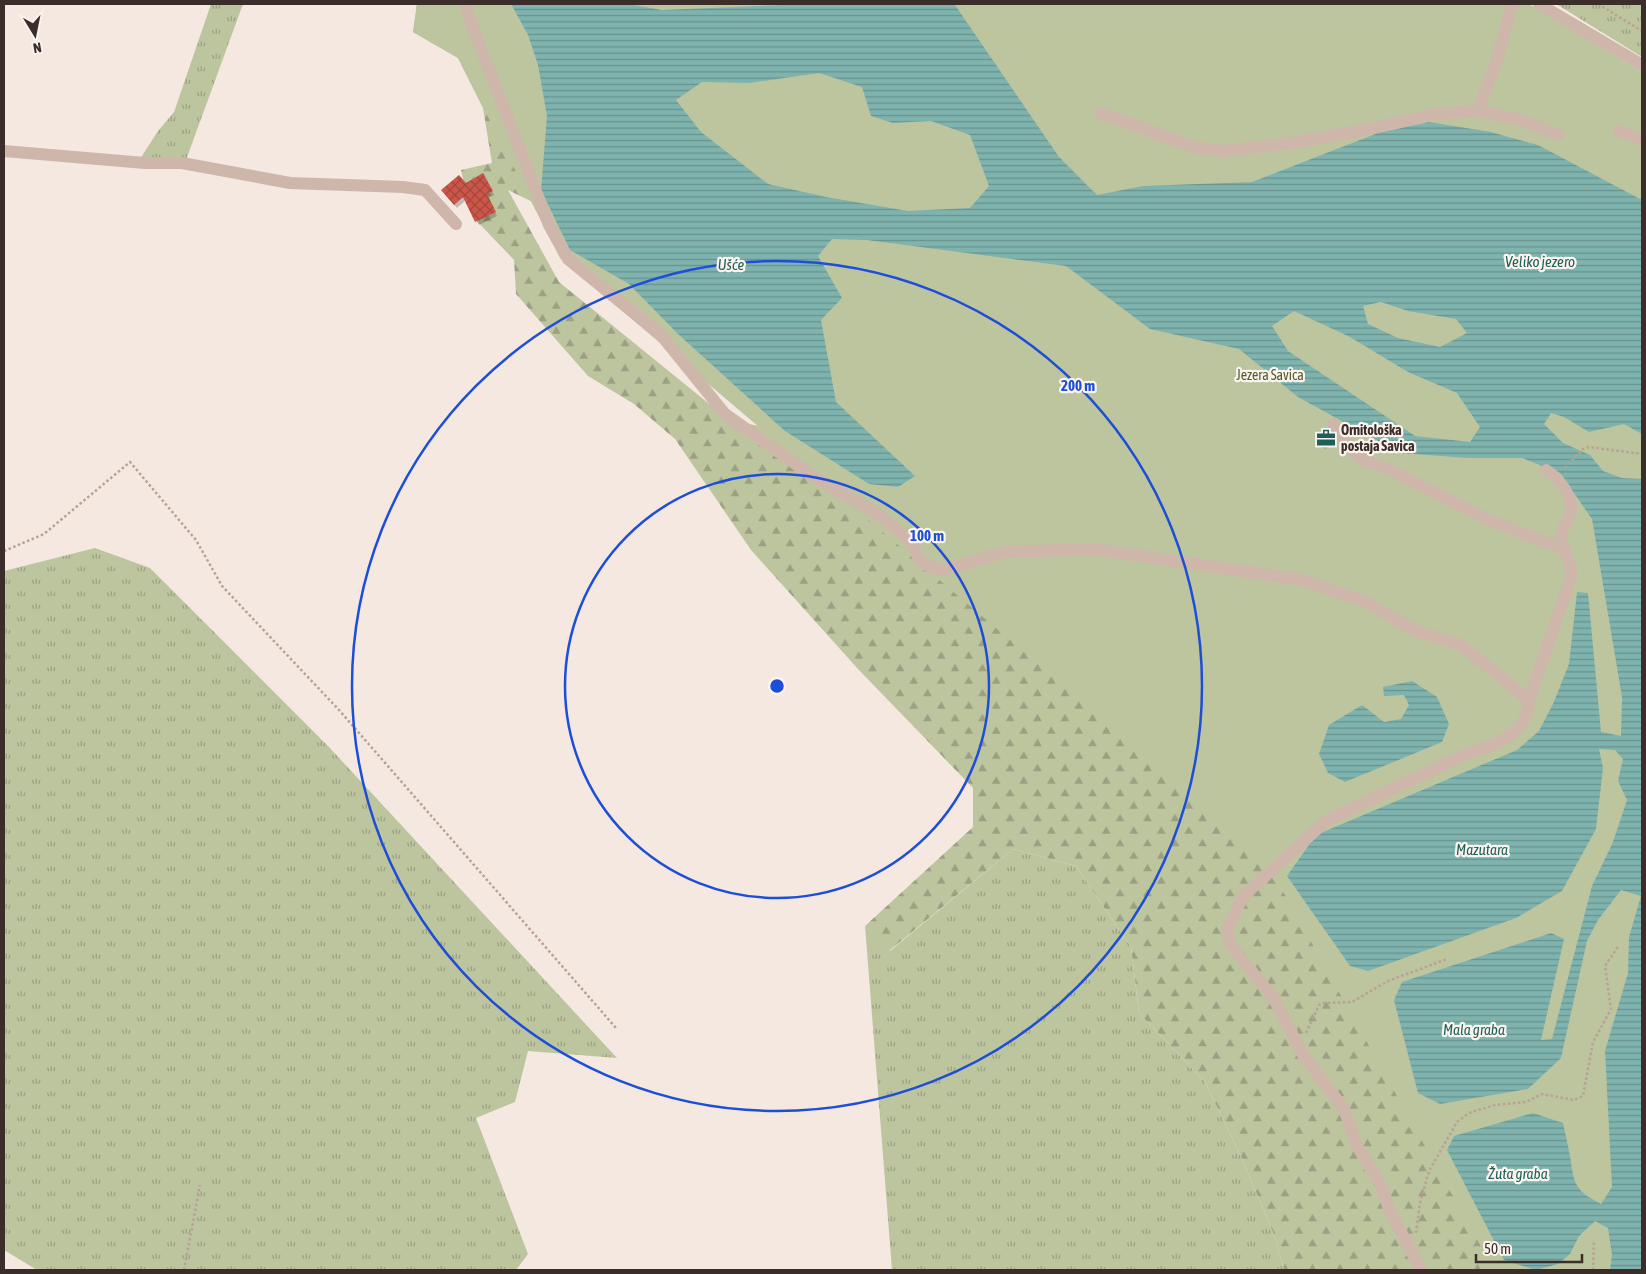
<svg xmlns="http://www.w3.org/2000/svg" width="1646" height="1274" font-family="'Asap Condensed',sans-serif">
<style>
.grass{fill:url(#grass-tufts)}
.forest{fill:url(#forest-firs)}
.park{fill:#bdc59f}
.water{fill:url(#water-rules);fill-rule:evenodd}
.shadow{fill:#0003}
.building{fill:url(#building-cross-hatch)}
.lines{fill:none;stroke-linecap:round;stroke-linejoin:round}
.path{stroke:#baa095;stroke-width:2.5;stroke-dasharray:2.5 2.5;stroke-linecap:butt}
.minor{stroke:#ceb6ab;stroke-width:12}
.ring{fill:none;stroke:#1d4ed8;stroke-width:2.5}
.labels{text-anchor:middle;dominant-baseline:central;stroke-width:4.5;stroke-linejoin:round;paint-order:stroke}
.park-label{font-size:14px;fill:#515b2d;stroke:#fbf3ed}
.poi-label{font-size:14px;font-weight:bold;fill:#3b2d2a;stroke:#fbf3ed;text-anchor:start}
.water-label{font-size:15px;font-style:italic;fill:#1d5f5a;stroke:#fbf3ed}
.centre{fill:#1d4ed8;stroke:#fbf3ed;stroke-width:2.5}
.ring-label{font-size:15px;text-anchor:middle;font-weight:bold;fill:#1d4ed8;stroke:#fbf3ed;stroke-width:4.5;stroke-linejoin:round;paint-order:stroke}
</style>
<defs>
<pattern id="grass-tufts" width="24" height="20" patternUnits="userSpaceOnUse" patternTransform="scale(1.25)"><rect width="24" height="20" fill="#bdc59f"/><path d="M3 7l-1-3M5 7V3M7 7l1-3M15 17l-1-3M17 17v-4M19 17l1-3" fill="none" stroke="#9ba082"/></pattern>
<pattern id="forest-firs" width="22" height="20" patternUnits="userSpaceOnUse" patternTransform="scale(1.25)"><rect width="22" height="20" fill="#bdc59f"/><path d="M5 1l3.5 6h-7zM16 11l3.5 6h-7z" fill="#9ba082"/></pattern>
<pattern id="water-rules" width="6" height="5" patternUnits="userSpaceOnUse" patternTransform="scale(1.25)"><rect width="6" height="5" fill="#7eb3ae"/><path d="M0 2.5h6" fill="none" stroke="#68928e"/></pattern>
<pattern id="building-cross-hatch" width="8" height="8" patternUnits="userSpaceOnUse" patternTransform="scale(1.25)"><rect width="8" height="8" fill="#cb5548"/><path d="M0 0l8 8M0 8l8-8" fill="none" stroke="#a6473c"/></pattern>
</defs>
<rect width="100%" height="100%" fill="#f4e8e0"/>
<g class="grass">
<polygon points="211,4 243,4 186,160 140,159 158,131 174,112"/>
<polygon points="1556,4 1642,4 1642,57"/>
<polygon points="95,548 150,568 328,746 617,1058 528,1051 515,1102 476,1118 528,1254 516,1270 37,1270 4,1250 4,571"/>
<polygon points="1013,849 1076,866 1131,947 1139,1013 1205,1082 1243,1161 1275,1237 1284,1270 892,1270 865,926 890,951"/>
</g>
<polygon class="forest" points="417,4 511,4 551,211 508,190 559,282 729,420 785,431 1167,546 1536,1270 1284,1270 1275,1237 1243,1161 1205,1082 1139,1013 1131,947 1076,866 1013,849 889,951 865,926 973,827 973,788 858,669 751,550 675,439 634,404 588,376 516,294 514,260 472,216 461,170 492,163 483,108 458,58 413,32"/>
<polygon class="park" points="417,4 1529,4 1642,72 1642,1270 1494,1270 1262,854 560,258 458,58 413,32"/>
<g class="water">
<path d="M511,4H628L662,10L804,4L955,5L1059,157L1097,195L1143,186L1252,182L1378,133L1429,122L1491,132L1538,145L1642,200V434L1624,424L1589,432L1564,417L1551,413L1544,424L1563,443L1590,455L1603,471L1622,478L1642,479V1270H1610L1612,1255L1608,1228L1595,1221L1579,1236L1570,1254L1558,1264L1536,1270L1504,1260L1447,1150L1454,1136L1533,1113L1563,1123C1565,1132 1567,1141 1569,1151C1575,1181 1570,1188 1601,1204L1612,1187L1605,1051L1628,973L1629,937L1641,896L1621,890L1598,920L1587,941L1561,1058L1528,1089L1440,1104L1418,1093L1394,1000L1402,982L1551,933L1564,939L1541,1040L1552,1039L1592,886L1613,842L1627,800L1618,781L1623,759L1615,750L1599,749L1603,768L1596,829L1562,891L1516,918L1368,971L1350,966L1287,876L1316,835L1517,750L1539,731L1553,704L1569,664L1577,592L1588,593L1601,732L1621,736L1622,697L1592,519L1560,473L1522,458H1468L1400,453L1298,397L1239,349L1150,329L1066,266L867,240L832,239L818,256L842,298L821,320L836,402L915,476L898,487L869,484L785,431L677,333L629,284L570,250L541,190L547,116L538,65L528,35ZM819,73L862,87L871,116L893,123L931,121L970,135L989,186L970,208L908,211L826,197L768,184L701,132L676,100L702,82L749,83ZM1381,302L1408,311L1456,319L1467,333L1440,347L1398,338L1368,324L1363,306ZM1294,311L1350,337L1408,372L1457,393L1480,427L1470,442L1415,436L1288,351L1272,326Z"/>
<polygon points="1412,681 1437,697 1449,724 1442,742 1345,782 1328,773 1319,754 1329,725 1362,705 1384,722 1401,719 1409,705 1404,695 1384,696 1383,687"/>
</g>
<g class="shadow">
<polygon points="483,174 494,195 488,198 497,216 479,225 466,200 457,208 442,191 466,184"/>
<polygon points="1327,431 1335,443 1325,449 1317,438"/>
</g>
<g class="building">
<polygon points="483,173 493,191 487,194 496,212 475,222 463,197 454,205 441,190 459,175 466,183"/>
<polygon points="1327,430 1334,440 1323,448 1316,438"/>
</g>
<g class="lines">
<g class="path">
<polyline points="1598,4 1642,31"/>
<polyline points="1565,468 1583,449 1589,447 1642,454"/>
<polyline points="4,551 44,534 130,462 196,540 222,586 339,710 616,1028"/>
<polyline points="1306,1033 1319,1005 1325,1003 1352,1002 1388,981 1447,959"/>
<polyline points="1416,1233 1420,1203 1429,1171 1457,1122 1469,1113 1495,1105 1526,1102 1542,1094 1574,1100 1583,1096 1593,1042 1611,1009 1605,966 1619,945"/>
<polyline points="184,1270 200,1185"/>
<polyline points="1593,1270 1594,1241"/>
</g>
<g class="minor">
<polyline points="466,4 468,15 549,225 568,259 661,335 725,414 811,475 878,514 911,542 919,559 929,566 943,570 1005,552 1093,549 1303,580 1366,602 1416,631 1461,645 1529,700"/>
<polyline points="1539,4 1642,65"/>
<polyline points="1477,111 1521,120 1558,135"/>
<polyline points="1100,113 1194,147 1222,151 1292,143 1364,130 1436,114 1477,111 1495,66 1511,9 1516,4"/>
<polyline points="1619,131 1642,140"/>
<polyline points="4,151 145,163 182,163 290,183 403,187 425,190 456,224"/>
<polyline points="1333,424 1353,452 1363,460 1388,469 1491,521 1564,549"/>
<path d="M1421,1270L1389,1209L1381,1186L1356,1144L1344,1109L1303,1055L1274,999L1230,944L1227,931L1243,896L1326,821L1466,754C1494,746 1528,734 1529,700L1571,577C1572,557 1561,552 1561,536C1561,529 1568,522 1570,515C1575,498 1560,479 1546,470"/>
</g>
</g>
<g class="ring">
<circle cx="777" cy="686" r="212"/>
<circle cx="777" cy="686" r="425"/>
</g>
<defs>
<g id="office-bare" transform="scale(1.5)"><path d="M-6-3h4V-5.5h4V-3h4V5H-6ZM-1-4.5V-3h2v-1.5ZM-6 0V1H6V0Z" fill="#1d5f5a" stroke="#fbf3ed" stroke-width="2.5" paint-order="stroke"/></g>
</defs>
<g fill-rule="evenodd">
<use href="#office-bare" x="1326" y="438"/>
</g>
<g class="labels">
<g class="park-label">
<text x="1270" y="375">Jezera Savica</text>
</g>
<g class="poi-label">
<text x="1341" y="430">Ornitološka<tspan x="1341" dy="16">postaja Savica</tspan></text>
</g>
<g class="water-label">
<text x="1540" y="261">Veliko jezero</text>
<text x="731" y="264">Ušće</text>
<text x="1482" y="849">Mazutara</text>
<text x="1474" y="1029">Mala graba</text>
<text x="1518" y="1173">Žuta graba</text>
</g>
</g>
<circle cx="777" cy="686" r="8" class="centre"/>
<g class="ring-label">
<text x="1078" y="391">200 m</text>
<text x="927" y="541">100 m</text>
</g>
<rect width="1646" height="1274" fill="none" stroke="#3b2d2a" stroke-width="10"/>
<g transform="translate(35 35) rotate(170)" stroke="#fbf3ed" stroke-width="4" paint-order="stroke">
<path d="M0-4L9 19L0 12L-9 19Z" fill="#3b2d2a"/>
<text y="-8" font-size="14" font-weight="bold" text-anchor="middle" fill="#3b2d2a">N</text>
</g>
<path d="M1476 1254v8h106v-8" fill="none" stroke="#3b2d2a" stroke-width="2.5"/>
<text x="1484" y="1254" font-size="15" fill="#3b2d2a" stroke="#fbf3ed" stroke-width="4" paint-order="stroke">50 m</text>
</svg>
